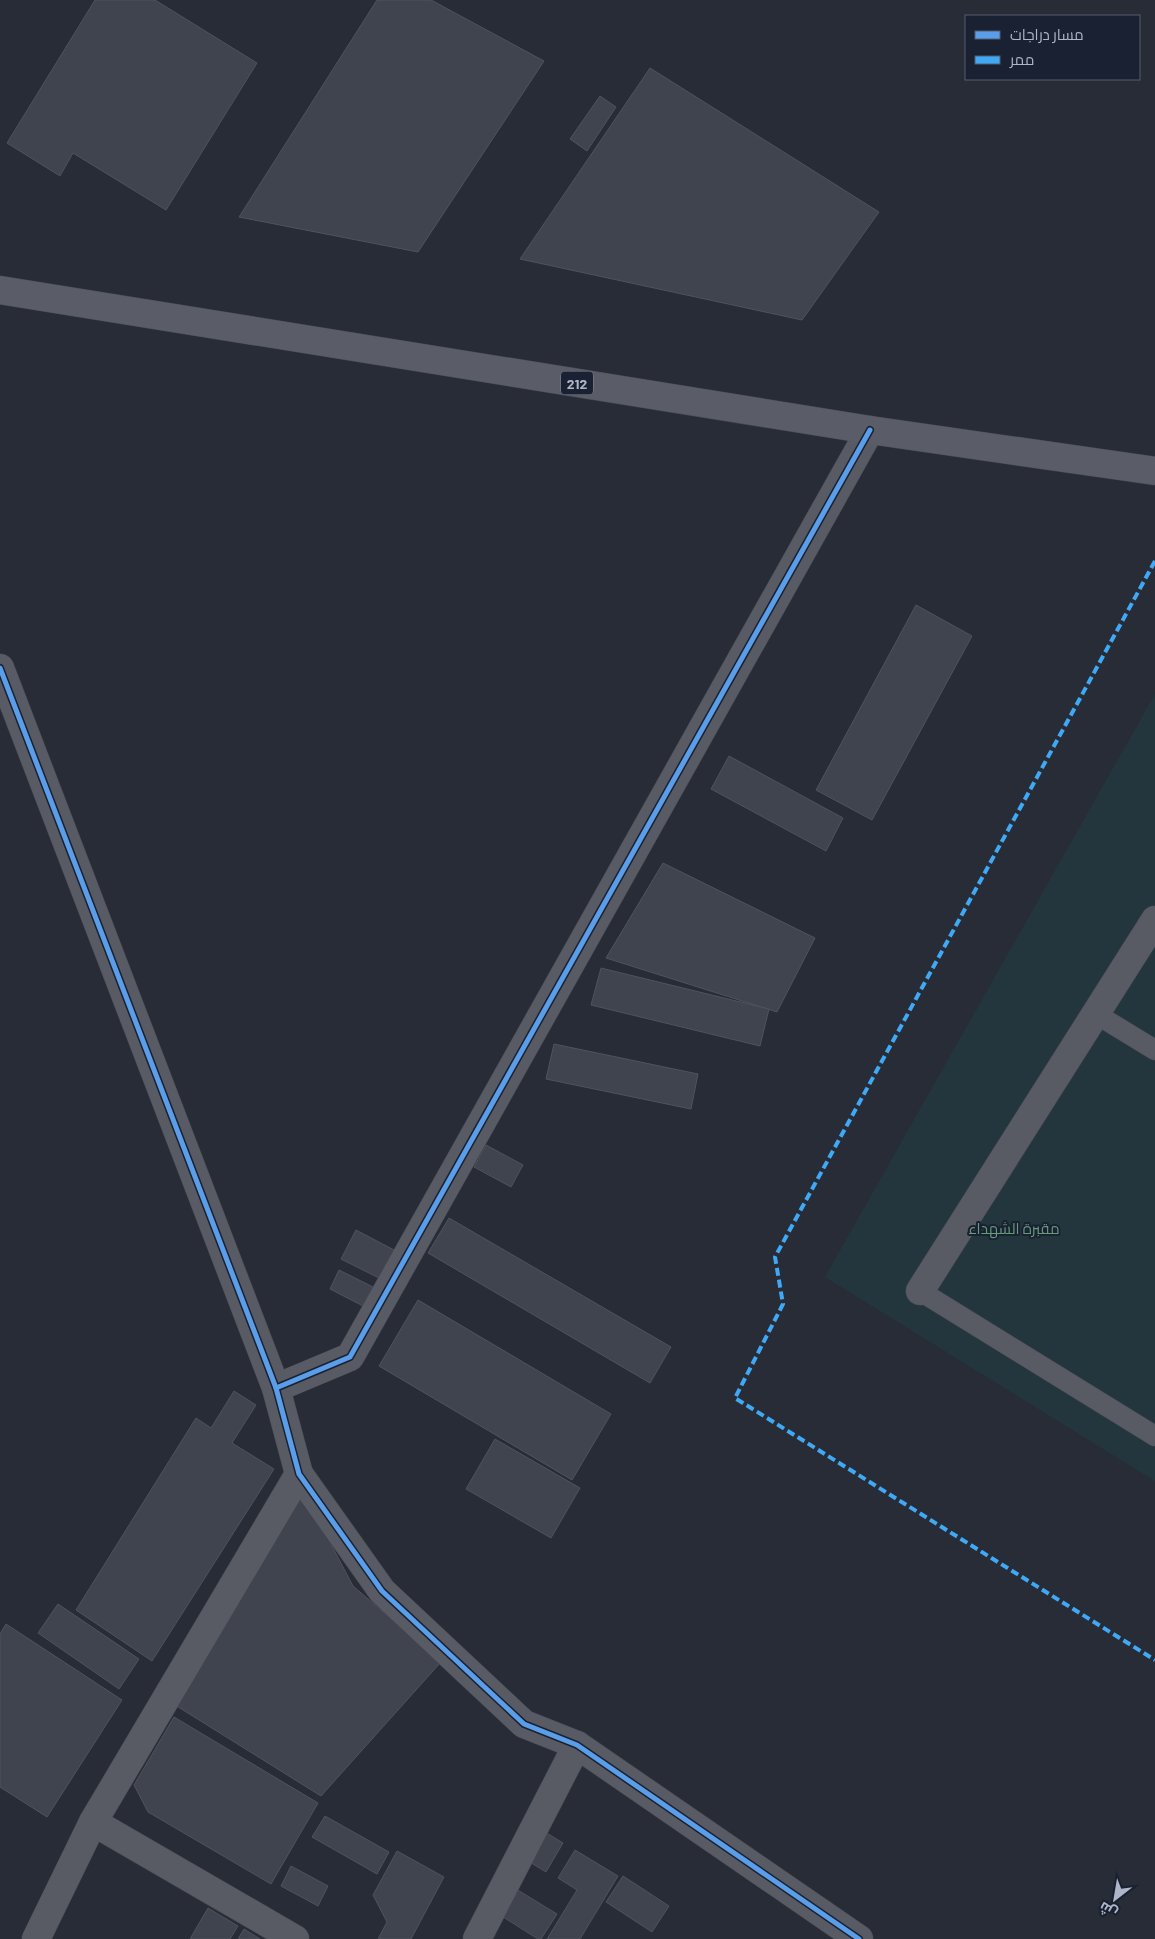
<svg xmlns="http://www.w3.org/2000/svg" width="1155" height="1939" font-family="Barlow,Cairo,sans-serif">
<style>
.green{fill:#24363d}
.building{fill:#40444e;stroke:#4f535f}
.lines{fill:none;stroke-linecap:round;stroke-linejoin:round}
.lane-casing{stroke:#444750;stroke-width:21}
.street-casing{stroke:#444750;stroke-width:29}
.primary-casing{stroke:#444953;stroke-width:29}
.lane{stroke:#585a64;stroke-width:20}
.street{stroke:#585a64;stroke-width:28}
.primary{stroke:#5a5d67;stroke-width:28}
.quiet{stroke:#3fa9f5;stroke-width:4;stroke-dasharray:8 4;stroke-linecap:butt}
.cycleway-casing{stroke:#1a2132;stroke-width:8}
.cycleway{stroke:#5a9eea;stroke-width:5}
.labels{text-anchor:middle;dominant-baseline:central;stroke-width:4;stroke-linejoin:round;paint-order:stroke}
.shield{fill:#1a2132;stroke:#83899c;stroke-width:1}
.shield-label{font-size:14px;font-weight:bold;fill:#b0b6c9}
.park-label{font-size:15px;fill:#659c79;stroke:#1a2132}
</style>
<rect width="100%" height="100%" fill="#272c37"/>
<polygon class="green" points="1155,694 1155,1481 825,1277"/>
<g class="building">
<polygon points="95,0 155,0 257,63 166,210 73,153 60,176 7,143"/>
<polygon points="377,0 431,0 544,61 418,252 239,217"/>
<polygon points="650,68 879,212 802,320 520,259"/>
<polygon points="600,96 616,107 587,151 570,139"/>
<polygon points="916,605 972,636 872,820 816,790"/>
<polygon points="729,756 843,818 826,851 711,789"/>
<polygon points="663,863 815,938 777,1012 606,958"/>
<polygon points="601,968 769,1009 760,1046 591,1005"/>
<polygon points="554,1044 698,1074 691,1109 546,1079"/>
<polygon points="486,1145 523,1165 511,1187 474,1167"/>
<polygon points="449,1218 671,1347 650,1383 428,1253"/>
<polygon points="356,1230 394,1250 379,1278 341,1259"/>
<polygon points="339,1270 373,1287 363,1306 330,1289"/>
<polygon points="418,1300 611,1414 572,1480 379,1366"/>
<polygon points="234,1391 256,1405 232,1443 274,1469 152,1661 76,1610 196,1418 211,1428"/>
<polygon points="495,1439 580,1488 551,1538 466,1489"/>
<polygon points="303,1491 353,1586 441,1662 321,1796 175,1705"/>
<polygon points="58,1604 139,1659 119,1689 38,1633"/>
<polygon points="6,1624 122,1700 47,1817 0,1787 0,1634"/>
<polygon points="174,1717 318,1803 271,1884 148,1812 134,1785"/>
<polygon points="325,1816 389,1852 377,1874 312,1837"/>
<polygon points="545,1832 563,1843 546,1872 528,1861"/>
<polygon points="575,1850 618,1876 580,1939 547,1939 577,1890 558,1878"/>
<polygon points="397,1851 444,1877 411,1939 378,1939 387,1922 373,1895"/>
<polygon points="291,1866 328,1886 318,1906 281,1886"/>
<polygon points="623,1876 669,1906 652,1932 606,1902"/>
<polygon points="516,1889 557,1914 541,1939 538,1939 500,1915"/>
<polygon points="208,1908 238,1926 230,1939 190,1939"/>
<polygon points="244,1929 260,1939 238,1939"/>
</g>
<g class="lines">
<g class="lane-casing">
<g id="lane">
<polyline points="1096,1014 1155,1050"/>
<polyline points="920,1291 1155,1436"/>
</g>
</g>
<g class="street-casing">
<g id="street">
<polyline points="0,668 276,1388 299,1474 382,1591 524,1724 577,1745 859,1939"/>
<polyline points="920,1291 1155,920"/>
<polyline points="276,1388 350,1357 870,430"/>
<polyline points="93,1822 295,1939"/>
<polyline points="36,1939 93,1822 299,1474"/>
<polyline points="477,1939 577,1745"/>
</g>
</g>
<g class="primary-casing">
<polyline id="primary" points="0,290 870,430 1155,471"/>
</g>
<use href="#lane" class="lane"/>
<use href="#street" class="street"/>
<use href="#primary" class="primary"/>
<polyline class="quiet" points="1155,561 775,1257 783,1304 735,1398 1155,1660"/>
<g class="cycleway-casing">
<g id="cycleway">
<polyline points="0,668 276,1388 299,1474 382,1591 524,1724 577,1745 859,1939"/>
<polyline points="276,1388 350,1357 870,430"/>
</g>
</g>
<use href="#cycleway" class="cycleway"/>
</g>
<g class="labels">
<rect class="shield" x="561" y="371.5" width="32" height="23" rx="4"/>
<g class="shield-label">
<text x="577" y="383">212</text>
</g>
<g class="park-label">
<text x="1014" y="1228">مقبرة الشهداء</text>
</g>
</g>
<rect x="965" y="15" width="175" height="65" fill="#1a2132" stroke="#565d6e"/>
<rect x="975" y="31" width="25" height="8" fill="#5a9eea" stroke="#565d6e"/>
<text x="1010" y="40" font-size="15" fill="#b0b6c9">مسار دراجات</text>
<rect x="975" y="56" width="25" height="8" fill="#3fa9f5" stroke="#565d6e"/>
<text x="1010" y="65" font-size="15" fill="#b0b6c9">ممر</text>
<g transform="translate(1115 1899) rotate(211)" stroke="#1a2132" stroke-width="4" paint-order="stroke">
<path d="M0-4L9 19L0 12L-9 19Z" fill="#b0b6c9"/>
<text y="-8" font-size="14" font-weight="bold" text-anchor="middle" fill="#b0b6c9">ش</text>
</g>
</svg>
